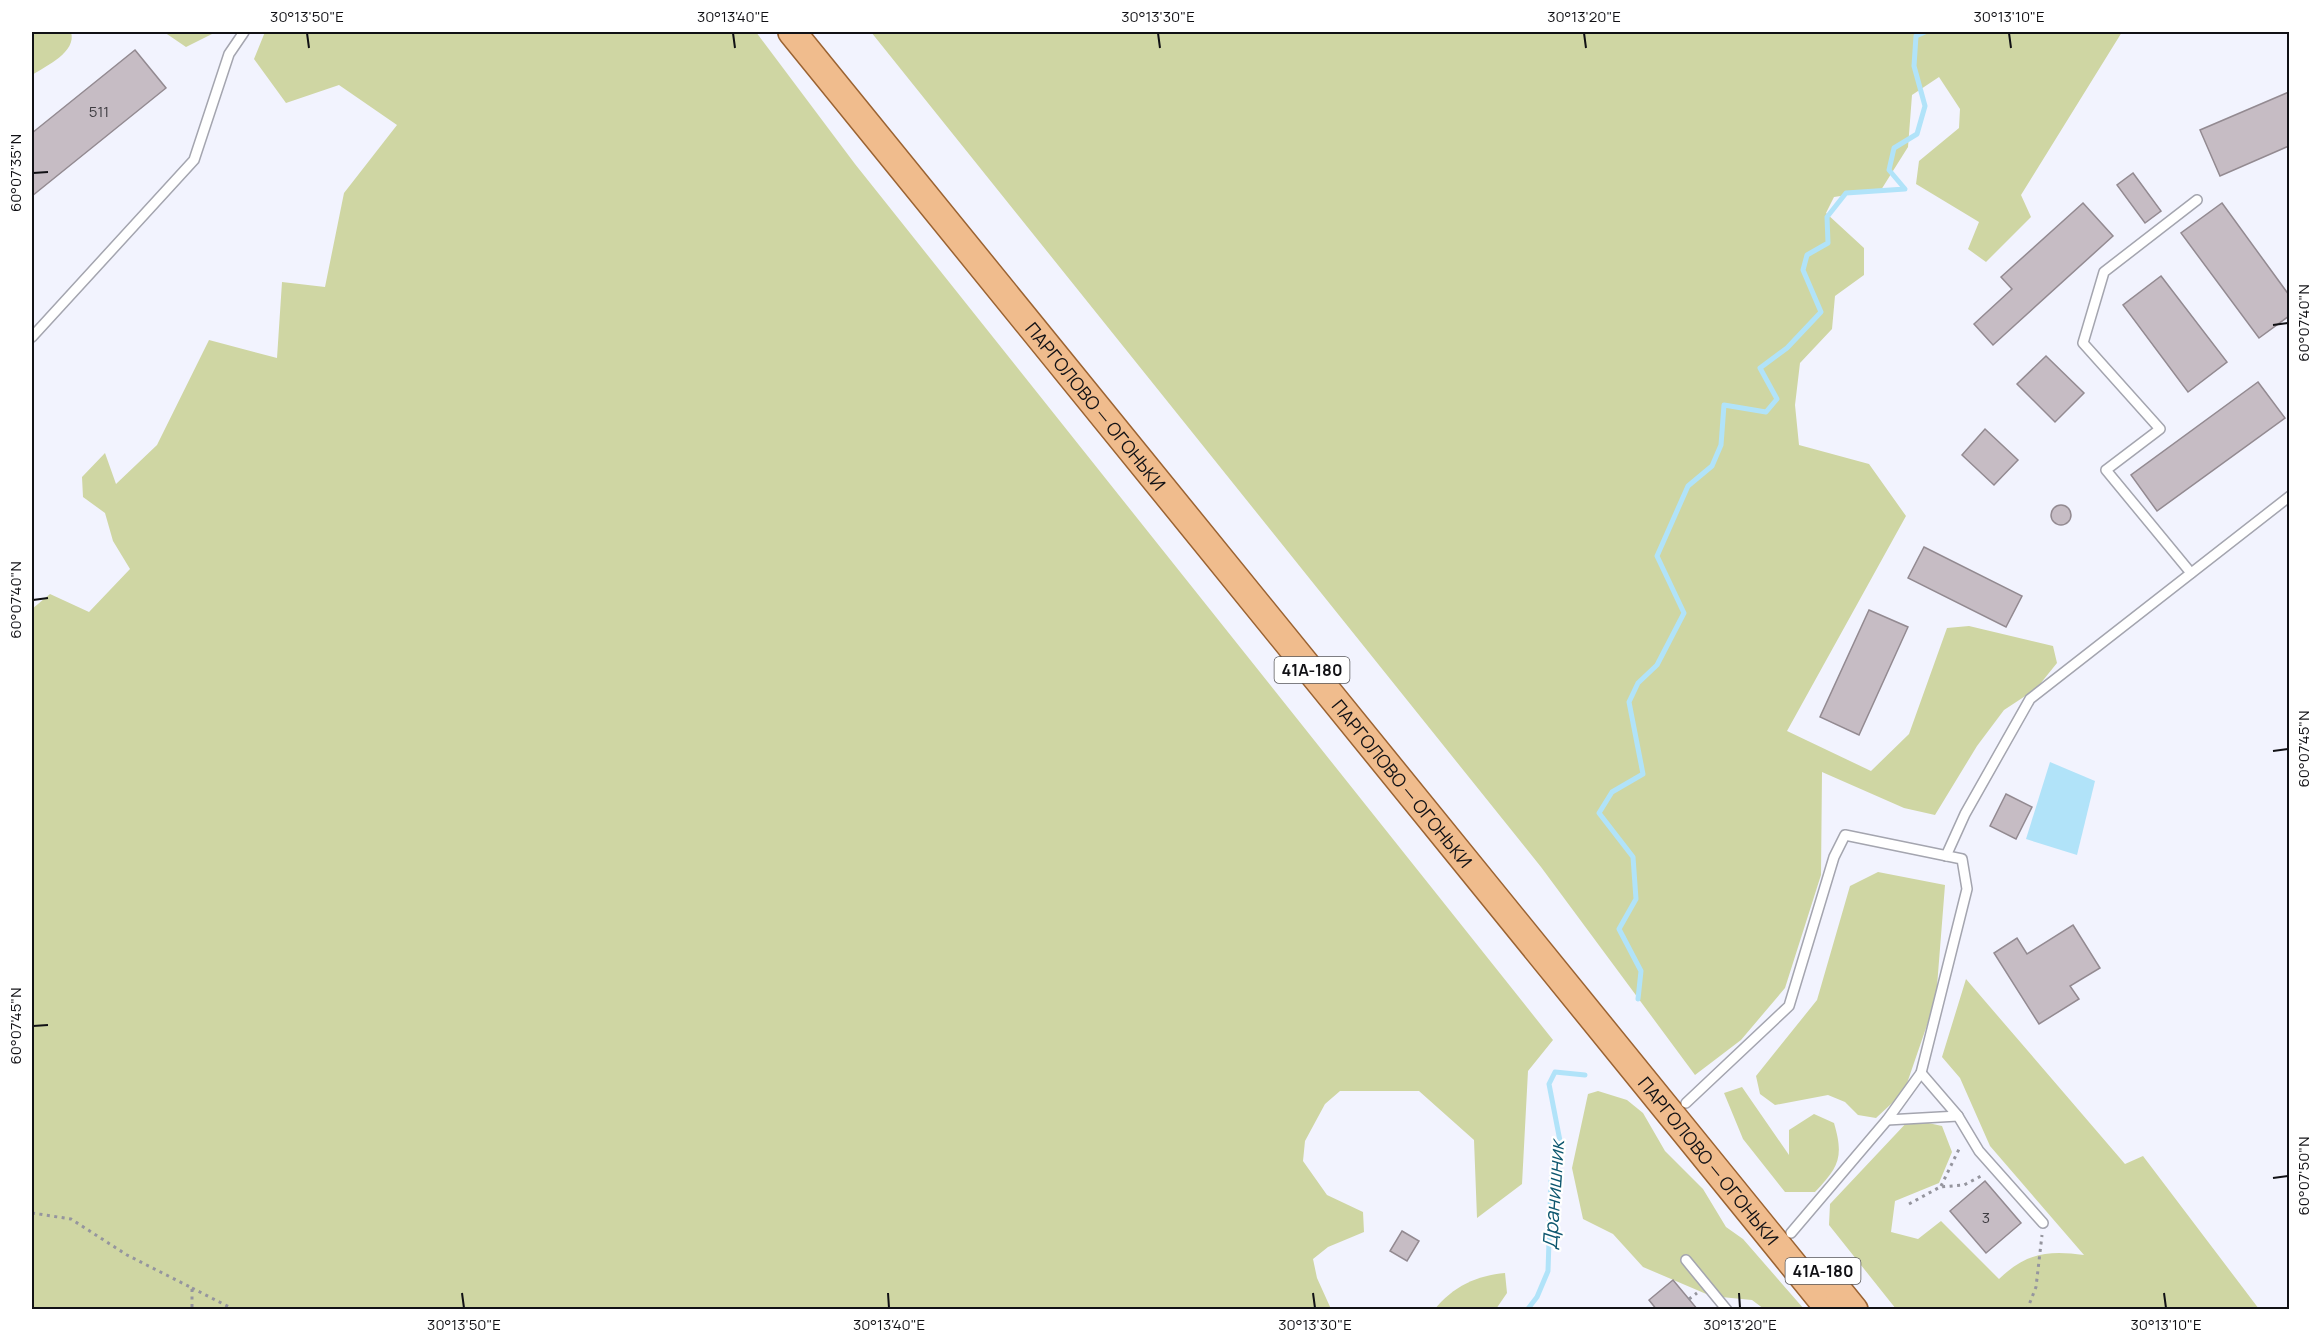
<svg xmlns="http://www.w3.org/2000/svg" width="2321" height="1341" font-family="Manrope,sans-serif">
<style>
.green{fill:#cfd6a3}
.water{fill:#b1e3f9}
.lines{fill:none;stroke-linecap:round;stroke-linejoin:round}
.stream{stroke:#b1e3f9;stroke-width:5}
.building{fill:#c6bcc4;stroke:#938a91;stroke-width:1.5}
.lane-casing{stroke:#a4a5af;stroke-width:12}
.primary-casing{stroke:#9b6332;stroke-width:30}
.path{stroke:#95959e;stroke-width:3;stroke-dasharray:3 4.5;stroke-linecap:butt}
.lane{stroke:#fff;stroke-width:9}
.primary{stroke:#f0bc8d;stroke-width:27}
.ticks{fill:none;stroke:#111115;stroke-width:2}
.labels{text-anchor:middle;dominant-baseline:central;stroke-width:4.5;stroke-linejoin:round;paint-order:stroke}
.number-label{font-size:15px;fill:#3e3c41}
.shield{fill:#fff;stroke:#58585b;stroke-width:1.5}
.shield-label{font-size:16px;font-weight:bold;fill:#111115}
.street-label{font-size:18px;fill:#111115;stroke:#fff}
.water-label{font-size:20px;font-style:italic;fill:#0d576f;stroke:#fff}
.neatline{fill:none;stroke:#111115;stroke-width:2}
.ticks-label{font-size:15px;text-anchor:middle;fill:#111115}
</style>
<rect width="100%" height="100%" fill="#f2f3fe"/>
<g class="green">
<path d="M32,32H71C77,52 46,66 32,75Z"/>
<polygon points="164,32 216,32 186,47"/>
<polygon points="265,32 756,32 855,164 1553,1040 1528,1071 1522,1184 1477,1218 1474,1140 1419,1091 1340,1091 1325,1104 1305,1141 1303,1161 1327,1195 1363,1212 1364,1232 1328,1247 1313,1259 1317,1278 1331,1309 32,1309 32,609 50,594 89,612 130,569 113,541 105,513 83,497 82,477 105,453 116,484 157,445 209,340 277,358 282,282 325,287 344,193 397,125 339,85 286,103 254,59"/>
<polygon points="871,32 2122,32 2021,195 2031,217 1986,262 1968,249 1979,222 1916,184 1919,161 1959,128 1960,109 1939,77 1912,95 1908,147 1881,190 1834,197 1826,213 1864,248 1864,275 1835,296 1832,329 1800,363 1795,405 1799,445 1869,464 1906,516 1787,731 1871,771 1909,734 1947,628 1969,626 2053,646 2057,663 2036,689 2004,710 1977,746 1935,815 1904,808 1822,772 1821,875 1785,988 1741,1040 1695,1075 1541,867"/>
<polygon points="1878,872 1945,885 1936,999 1904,1092 1876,1118 1858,1115 1845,1102 1828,1095 1775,1105 1760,1094 1756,1076 1817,1000 1850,886"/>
<path d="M1966,979L2125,1164L2143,1156L2259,1309H1896L1829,1225L1830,1204L1910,1119L1942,1126L1952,1152L1939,1183L1895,1201L1891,1232L1918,1239L1941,1221L1999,1279C2026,1253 2048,1250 2084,1255L1990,1146L1960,1078L1942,1057Z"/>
<path d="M1742,1087L1789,1155V1130L1814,1114L1834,1123C1844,1157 1839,1167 1815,1192H1785L1743,1139L1724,1093Z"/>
<polygon points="1598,1091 1627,1100 1643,1113 1665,1151 1703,1189 1726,1227 1743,1239 1804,1309 1764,1309 1752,1300 1711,1296 1643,1267 1613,1234 1583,1219 1572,1168 1588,1094"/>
<path d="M1505,1273L1507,1293L1496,1309H1435C1452,1287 1478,1275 1505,1273Z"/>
</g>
<polygon class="water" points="2050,762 2095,781 2077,855 2026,839"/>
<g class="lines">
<g class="stream">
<polyline points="1638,999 1641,971 1619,929 1636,899 1633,857 1599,813 1612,792 1643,774 1629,702 1638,683 1657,665 1684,613 1657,556 1688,486 1712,466 1721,445 1724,405 1766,412 1777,399 1760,368 1787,348 1821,312 1803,270 1807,255 1828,243 1827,217 1846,193 1905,189 1889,170 1894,148 1917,134 1925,106 1914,66 1916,36 1925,32"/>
<polyline points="1527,1310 1537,1297 1548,1271 1551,1181 1560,1141 1549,1084 1555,1072 1585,1075"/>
</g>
</g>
<g class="building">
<polygon points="135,50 166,88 32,196 32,133"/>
<polygon points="2289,92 2289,146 2220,176 2200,130"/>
<polygon points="2133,173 2161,211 2145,223 2117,185"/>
<polygon points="2083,203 2113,236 1993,345 1974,324 2012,289 2001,277"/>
<polygon points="2222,203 2289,295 2289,316 2259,338 2181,233"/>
<polygon points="2161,276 2227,362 2188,392 2123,305"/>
<polygon points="2046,356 2084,393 2055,422 2017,384"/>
<polygon points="2258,382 2285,418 2157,511 2131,475"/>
<polygon points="1985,429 2018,460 1994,485 1962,455"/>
<circle cx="2061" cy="515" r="10"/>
<polygon points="1924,547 2022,596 2006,627 1908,578"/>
<polygon points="1869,610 1908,627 1859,735 1820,717"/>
<polygon points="2006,794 2032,807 2016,839 1990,826"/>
<polygon points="2073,925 2100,968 2070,986 2079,999 2039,1024 1994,953 2017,938 2027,954"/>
<polygon points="1985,1181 2021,1223 1986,1253 1950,1211"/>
<polygon points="1402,1231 1419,1241 1407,1261 1390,1251"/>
<polygon points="1673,1280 1698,1310 1657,1310 1649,1300"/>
</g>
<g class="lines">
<g class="lane-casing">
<g id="lane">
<polyline points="32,337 194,160 229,54 244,32"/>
<polyline points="2191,573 2106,470 2160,429 2083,343 2104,272 2197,200"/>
<polyline points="1946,856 1965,814 2030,699 2290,496"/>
<polyline points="1921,1073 1958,1116 1979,1151 2043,1223"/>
<polyline points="1686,1103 1789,1006 1834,857 1845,835 1962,859 1967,889 1921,1073 1887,1120 1791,1233"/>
<polyline points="1887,1120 1958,1116"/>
<polyline points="1686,1260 1727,1310"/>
</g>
</g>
<g class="primary-casing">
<g id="primary">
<path id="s1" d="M792,32L1830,1310"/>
<polyline points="1824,1273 1854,1310"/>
</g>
</g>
<g class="path">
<polyline points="1941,1186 1960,1147"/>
<polyline points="1909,1204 1940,1187 1964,1185 1983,1175"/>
<polyline points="32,1213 71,1219 127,1255 192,1288 192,1310"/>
<polyline points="192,1288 235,1310"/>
<polyline points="1689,1299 1697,1293"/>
<polyline points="2027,1310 2036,1287 2042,1235"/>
</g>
<use href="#lane" class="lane"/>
<use href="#primary" class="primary"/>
</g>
<path class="ticks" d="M307,33L309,48M733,33L735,48M1158,33L1160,48M1584,33L1586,48M2009,33L2011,48M33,173L48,172M2273,325L2288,323M33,600L48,598M2273,751L2288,749M33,1026L48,1025M2273,1178L2288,1176M462,1293L464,1308M888,1293L889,1308M1313,1293L1315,1308M1739,1293L1740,1308M2164,1293L2166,1308"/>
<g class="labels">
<g class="number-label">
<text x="99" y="111">511</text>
<text x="1986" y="1217">3</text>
</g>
<g class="shield">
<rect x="1274.5" y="657" width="75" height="26" rx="4.5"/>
<rect x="1785.5" y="1258" width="75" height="26" rx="4.5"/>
</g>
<g class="shield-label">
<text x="1312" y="670">41А-180</text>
<text x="1823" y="1271">41А-180</text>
</g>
<g class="street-label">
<text stroke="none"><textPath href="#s1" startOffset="482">ПАРГОЛОВО — ОГОНЬКИ</textPath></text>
<text stroke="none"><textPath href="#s1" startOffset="968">ПАРГОЛОВО — ОГОНЬКИ</textPath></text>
<text stroke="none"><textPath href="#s1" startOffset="1454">ПАРГОЛОВО — ОГОНЬКИ</textPath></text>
</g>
<g class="water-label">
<text transform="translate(1553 1195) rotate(-86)">Дранишник</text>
</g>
</g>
<rect width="2321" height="1341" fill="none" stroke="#ffffff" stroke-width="66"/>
<rect x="33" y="33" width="2255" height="1275" class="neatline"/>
<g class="ticks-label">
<text x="307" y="22">30°13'50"E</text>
<text x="733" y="22">30°13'40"E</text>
<text x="1158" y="22">30°13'30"E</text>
<text x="1584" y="22">30°13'20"E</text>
<text x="2009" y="22">30°13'10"E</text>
<text transform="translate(16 173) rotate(-90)" y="5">60°07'35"N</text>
<text transform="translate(2304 323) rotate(-90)" y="5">60°07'40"N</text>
<text transform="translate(16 600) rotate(-90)" y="5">60°07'40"N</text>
<text transform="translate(2304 749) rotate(-90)" y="5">60°07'45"N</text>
<text transform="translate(16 1026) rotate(-90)" y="5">60°07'45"N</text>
<text transform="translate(2304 1176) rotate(-90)" y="5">60°07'50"N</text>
<text x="464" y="1330">30°13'50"E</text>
<text x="889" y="1330">30°13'40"E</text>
<text x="1315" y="1330">30°13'30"E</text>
<text x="1740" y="1330">30°13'20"E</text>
<text x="2166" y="1330">30°13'10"E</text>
</g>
</svg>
